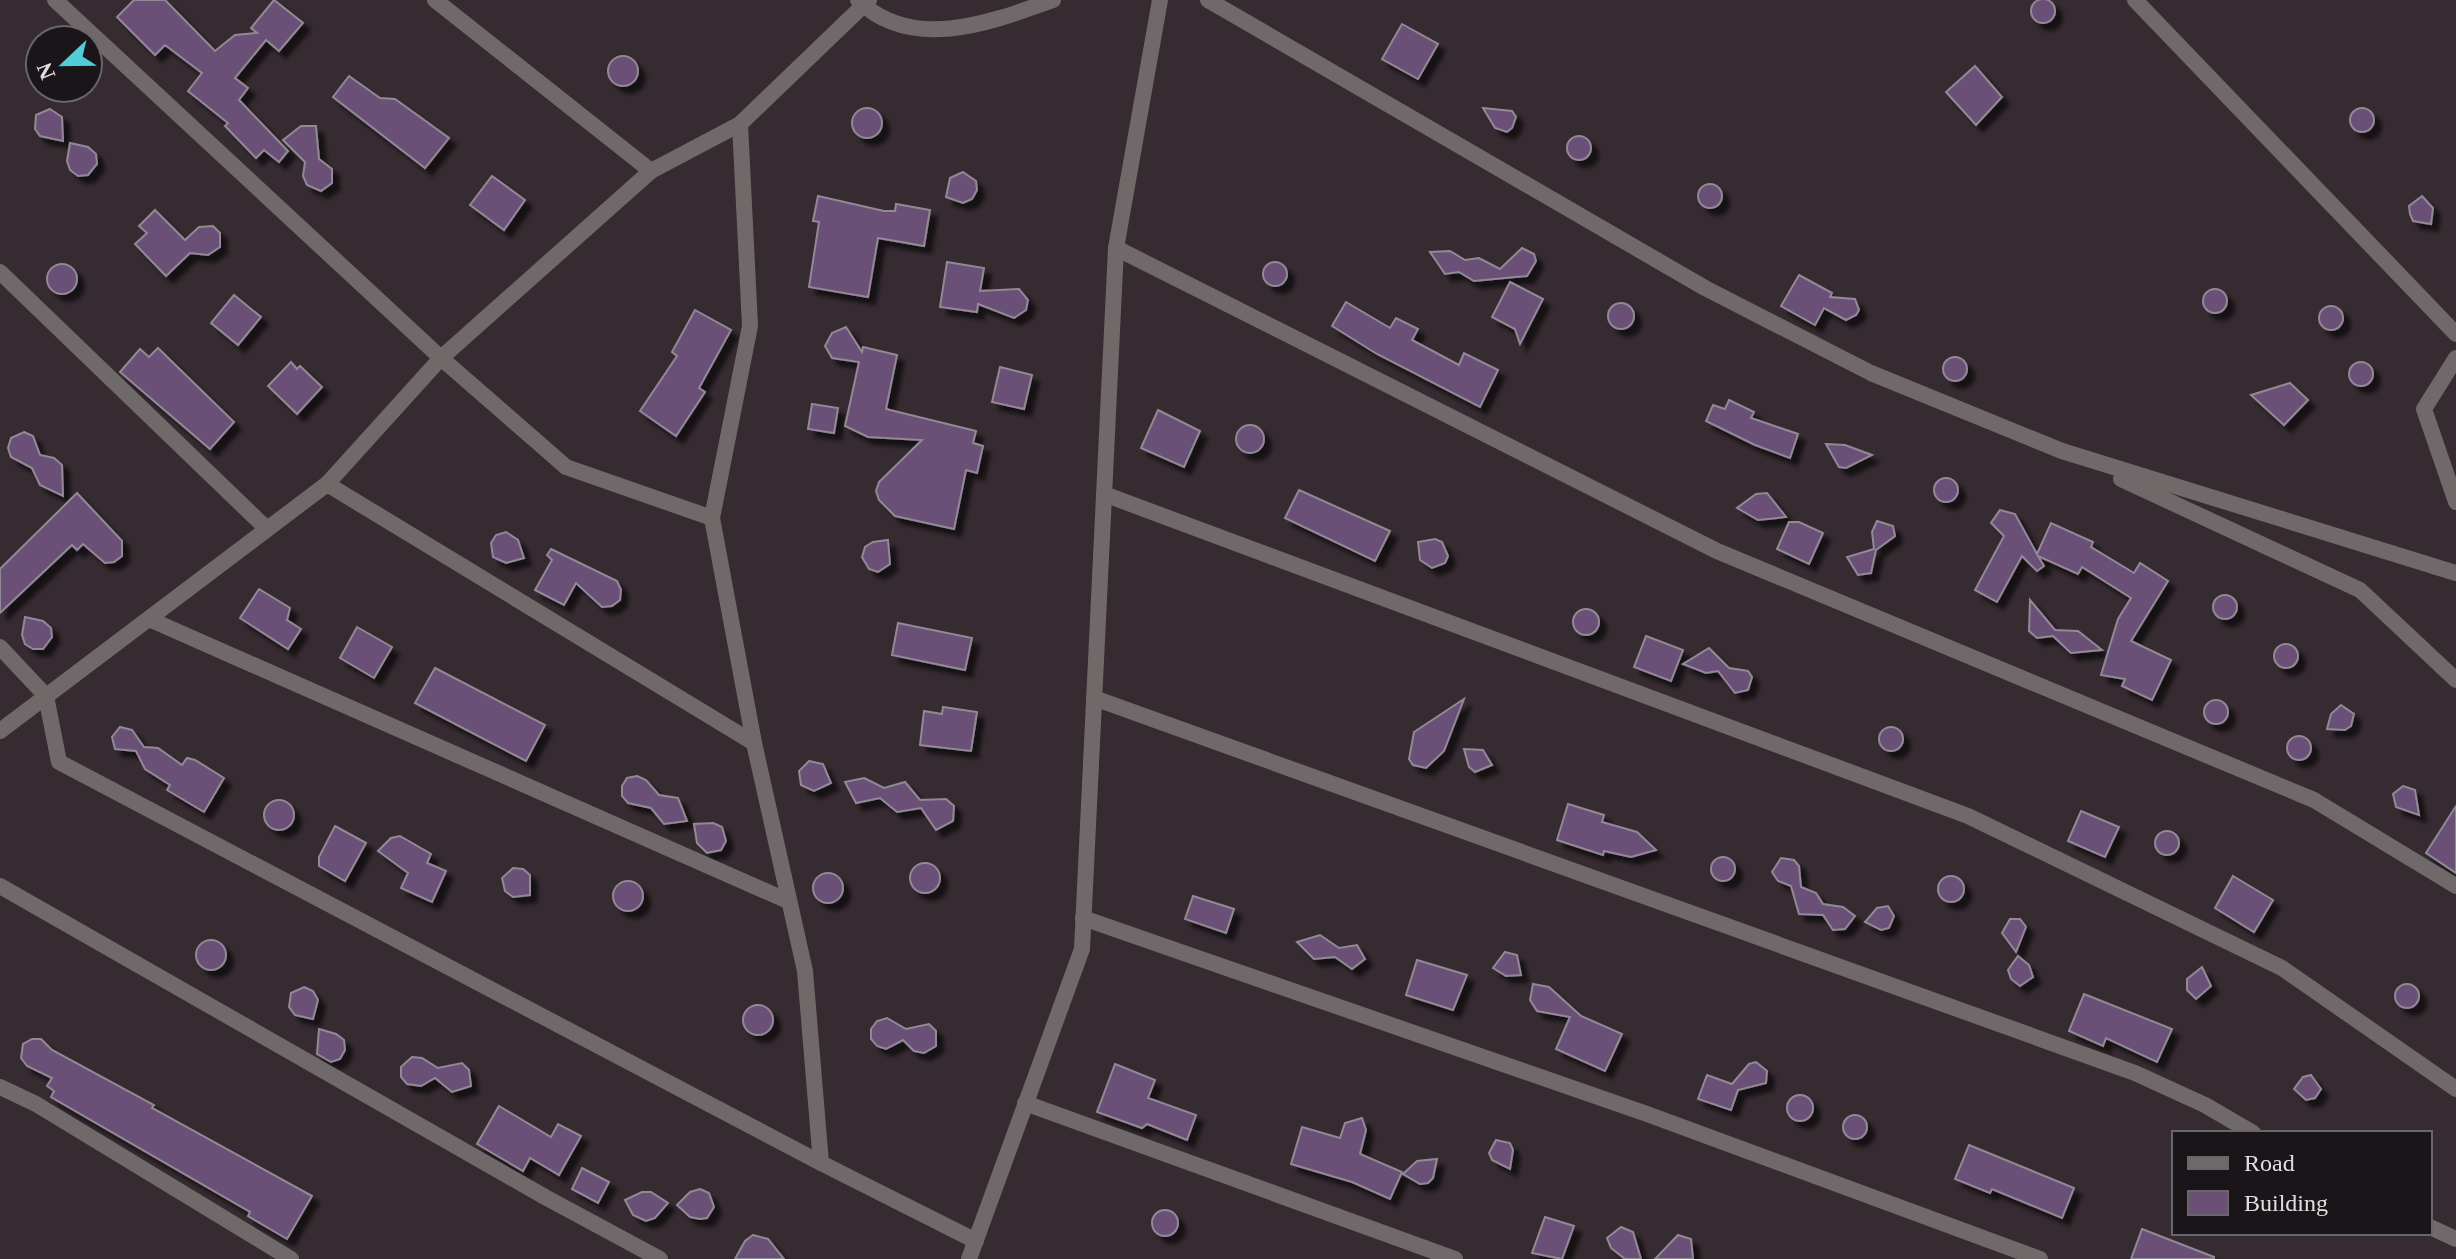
<svg xmlns="http://www.w3.org/2000/svg" width="2456" height="1259" font-family="Georgia,serif">
<style>
.building{fill:#6a4f77;stroke:#918995;stroke-width:2;filter:url(#shadow)}
.lines{fill:none;stroke-linecap:round;stroke-linejoin:round}
.minor{stroke:#70696a;stroke-width:16}
.tertiary{stroke:#70696a;stroke-width:16}
</style>
<defs>
<filter id="shadow"><feDropShadow dx="7" dy="7" stdDeviation="2" flood-color="#0009"/></filter>
</defs>
<rect width="100%" height="100%" fill="#362b31"/>
<g class="building">
<circle cx="2043" cy="11" r="12"/>
<polygon points="134,0 165,0 215,51 235,35 257,33 251,28 274,0 303,23 279,51 266,40 235,78 248,88 239,100 288,151 279,162 264,150 256,158 225,126 228,123 188,91 202,73 165,45 155,55 117,17"/>
<polygon points="1402,24 1438,44 1418,79 1382,59"/>
<circle cx="623" cy="71" r="15"/>
<polygon points="1975,66 2002,97 1976,125 1946,92"/>
<polygon points="349,76 380,98 395,99 449,138 425,168 333,97"/>
<polygon points="1483,108 1512,111 1516,117 1512,128 1507,132 1495,128"/>
<circle cx="867" cy="123" r="15"/>
<circle cx="2362" cy="120" r="12"/>
<polygon points="50,109 62,117 63,141 40,136 35,129 36,115"/>
<polygon points="301,126 316,126 319,159 332,169 332,183 321,191 307,185 303,176 305,162 283,140"/>
<circle cx="1579" cy="148" r="12"/>
<polygon points="70,143 88,147 96,154 97,164 88,175 78,176 70,170 67,161"/>
<polygon points="963,172 976,181 977,190 972,199 963,203 946,197 950,178"/>
<polygon points="492,176 525,200 504,230 470,205"/>
<circle cx="1710" cy="196" r="12"/>
<polygon points="818,196 884,211 895,211 896,204 930,210 924,246 878,238 868,297 809,287 819,222 813,221"/>
<polygon points="2422,196 2433,208 2431,224 2413,221 2410,214 2409,206"/>
<polygon points="155,210 185,240 199,227 213,226 220,233 220,247 208,255 190,253 166,276 135,244 147,233 139,226"/>
<polygon points="1522,248 1534,254 1536,261 1527,276 1474,281 1459,272 1445,274 1430,252 1450,251 1465,260 1479,258 1500,269"/>
<circle cx="1275" cy="274" r="12"/>
<polygon points="947,262 984,268 980,291 1019,289 1028,300 1026,310 1014,318 978,304 977,312 940,307"/>
<circle cx="62" cy="279" r="15"/>
<polygon points="1799,275 1832,293 1830,297 1855,299 1859,310 1856,315 1846,320 1824,308 1815,325 1781,306"/>
<polygon points="1510,282 1543,299 1520,344 1515,329 1492,317"/>
<circle cx="2215" cy="301" r="12"/>
<polygon points="234,295 261,317 238,345 211,323"/>
<polygon points="1346,302 1390,328 1396,318 1418,329 1412,340 1459,365 1464,353 1498,370 1480,407 1377,354 1332,326"/>
<circle cx="1621" cy="316" r="13"/>
<circle cx="2331" cy="318" r="12"/>
<polygon points="695,310 731,330 699,388 705,392 676,436 640,411 677,356 672,352"/>
<polygon points="846,327 862,352 863,347 897,355 886,409 976,431 973,443 983,446 977,473 966,470 954,529 895,516 879,500 876,491 879,482 922,440 868,437 845,426 859,362 832,358 825,346 832,333"/>
<polygon points="158,348 234,422 210,449 120,372 140,349 149,357"/>
<circle cx="1955" cy="369" r="12"/>
<polygon points="291,362 297,369 300,366 322,387 297,414 268,386"/>
<circle cx="2361" cy="374" r="12"/>
<polygon points="1000,367 1032,375 1024,409 992,402"/>
<polygon points="2290,383 2308,400 2284,425 2251,395"/>
<polygon points="1729,400 1754,412 1751,418 1798,434 1790,458 1755,445 1706,421 1713,405 1725,409"/>
<polygon points="812,404 838,408 834,433 808,429"/>
<polygon points="1158,410 1200,431 1184,467 1141,448"/>
<circle cx="1250" cy="439" r="14"/>
<polygon points="24,432 33,436 40,455 54,458 62,465 63,496 40,485 32,468 11,457 8,448 11,438"/>
<polygon points="1826,444 1845,445 1872,455 1846,468 1839,467"/>
<circle cx="1946" cy="490" r="12"/>
<polygon points="1299,490 1390,531 1375,561 1285,518"/>
<polygon points="77,493 122,541 122,556 114,562 105,563 83,544 77,550 72,545 0,613 0,569"/>
<polygon points="1767,493 1786,517 1758,520 1737,508 1756,494"/>
<polygon points="2000,510 2015,514 2037,554 2051,523 2093,542 2091,547 2134,573 2140,563 2168,581 2131,641 2171,660 2152,700 2122,686 2125,679 2101,675 2118,619 2131,598 2082,567 2078,574 2038,556 2044,566 2037,571 2022,556 1997,602 1975,590 2004,536 1991,523"/>
<polygon points="1877,521 1893,526 1895,536 1876,550 1871,573 1858,575 1847,557 1874,549 1872,532"/>
<polygon points="1789,522 1799,522 1823,533 1809,564 1777,549"/>
<polygon points="506,532 518,540 524,558 506,563 493,557 491,543 496,535"/>
<polygon points="1435,539 1442,542 1448,556 1445,563 1432,568 1420,560 1418,542"/>
<polygon points="888,540 890,564 878,572 869,569 862,557 865,547 873,542"/>
<polygon points="551,549 617,581 621,590 620,600 612,606 602,607 576,583 564,605 535,590 552,560 547,555"/>
<polygon points="259,589 290,608 287,620 301,629 288,649 240,618"/>
<circle cx="2225" cy="607" r="12"/>
<polygon points="2030,600 2055,630 2078,631 2102,650 2071,653 2053,636 2037,638 2029,631"/>
<circle cx="1586" cy="622" r="13"/>
<polygon points="25,617 43,621 51,628 52,637 43,649 33,649 25,644 22,635"/>
<polygon points="898,623 972,638 965,670 892,655"/>
<polygon points="357,627 392,647 374,678 340,658"/>
<polygon points="1646,636 1683,650 1671,681 1634,667"/>
<circle cx="2286" cy="656" r="12"/>
<polygon points="1709,648 1729,668 1748,671 1752,677 1748,690 1735,693 1718,671 1706,673 1683,664"/>
<polygon points="435,668 545,725 526,761 415,703"/>
<polygon points="1464,699 1444,751 1426,768 1413,765 1409,759 1414,732"/>
<circle cx="2216" cy="712" r="12"/>
<polygon points="2341,705 2354,714 2351,726 2345,730 2327,729 2331,714"/>
<polygon points="943,707 977,712 971,751 920,745 924,711 942,714"/>
<circle cx="1891" cy="739" r="12"/>
<polygon points="120,727 132,730 144,747 158,748 182,765 187,758 195,760 224,778 204,812 167,790 170,785 145,769 136,751 115,749 112,737"/>
<circle cx="2299" cy="748" r="12"/>
<polygon points="1464,749 1483,750 1492,765 1475,772 1469,767"/>
<polygon points="809,761 823,764 831,783 814,791 801,785 799,771"/>
<polygon points="637,776 646,780 659,795 678,798 687,821 664,824 651,808 628,803 622,796 622,786 627,778"/>
<polygon points="864,778 884,788 905,782 920,800 946,799 954,806 953,821 936,830 921,808 897,812 880,798 856,803 845,782"/>
<polygon points="2403,786 2415,790 2419,815 2396,807 2393,794"/>
<circle cx="279" cy="815" r="15"/>
<polygon points="1568,804 1604,815 1602,822 1637,832 1656,850 1631,857 1604,851 1603,855 1557,840"/>
<polygon points="2456,806 2456,873 2426,853"/>
<polygon points="2081,811 2119,827 2105,857 2068,841"/>
<polygon points="713,823 722,827 726,841 721,850 707,853 697,843 694,824"/>
<polygon points="335,826 366,843 345,881 319,866 319,857"/>
<circle cx="2167" cy="843" r="12"/>
<polygon points="400,836 431,854 427,863 446,871 432,902 401,888 408,873 378,851 391,838"/>
<circle cx="1723" cy="869" r="12"/>
<polygon points="1781,858 1794,860 1799,866 1801,887 1816,893 1823,904 1843,907 1855,916 1845,929 1833,930 1823,915 1799,914 1791,886 1778,881 1772,872"/>
<circle cx="925" cy="878" r="15"/>
<polygon points="513,868 523,869 530,875 530,895 513,897 505,891 502,878"/>
<circle cx="828" cy="888" r="15"/>
<polygon points="2233,876 2273,900 2254,932 2215,908"/>
<circle cx="1951" cy="889" r="13"/>
<circle cx="628" cy="896" r="15"/>
<polygon points="1193,896 1234,909 1226,933 1185,919"/>
<polygon points="1888,906 1894,916 1889,928 1881,930 1865,922 1877,908"/>
<polygon points="2010,919 2020,919 2026,927 2016,952 2002,933"/>
<polygon points="1320,935 1339,948 1357,945 1365,959 1352,969 1335,957 1314,959 1297,942"/>
<circle cx="211" cy="955" r="15"/>
<polygon points="1505,952 1517,955 1521,975 1506,976 1493,968"/>
<polygon points="2018,956 2029,965 2033,977 2020,986 2011,979 2008,970"/>
<polygon points="1417,960 1467,975 1453,1010 1406,995"/>
<polygon points="2202,967 2211,986 2196,999 2187,990 2187,979"/>
<circle cx="2407" cy="996" r="12"/>
<polygon points="1533,984 1549,987 1581,1016 1622,1034 1605,1071 1556,1049 1570,1017 1537,1011 1530,1000"/>
<polygon points="304,987 313,991 318,1000 313,1019 295,1015 289,1007 291,993"/>
<polygon points="2084,994 2172,1029 2157,1062 2106,1038 2103,1046 2069,1031"/>
<circle cx="758" cy="1020" r="15"/>
<polygon points="887,1018 906,1029 929,1024 936,1031 936,1046 924,1053 914,1051 903,1040 886,1049 877,1046 871,1039 871,1029 877,1021"/>
<polygon points="319,1029 336,1034 344,1040 345,1050 340,1059 331,1062 317,1054"/>
<polygon points="32,1039 41,1039 52,1050 154,1105 152,1108 312,1196 287,1239 248,1216 250,1212 51,1097 54,1091 47,1086 52,1078 27,1066 21,1058 23,1044"/>
<polygon points="412,1057 422,1058 438,1068 462,1063 469,1070 471,1086 452,1092 435,1078 421,1086 407,1084 401,1077 401,1067"/>
<polygon points="1756,1062 1767,1071 1766,1083 1738,1090 1731,1110 1698,1099 1707,1075 1732,1084 1749,1064"/>
<polygon points="1115,1064 1155,1080 1148,1098 1196,1115 1187,1140 1147,1124 1142,1128 1097,1112"/>
<polygon points="2311,1075 2321,1089 2315,1098 2306,1100 2294,1089 2303,1077"/>
<circle cx="1800" cy="1108" r="13"/>
<polygon points="499,1106 551,1137 558,1124 581,1136 559,1175 530,1158 523,1171 477,1144"/>
<circle cx="1855" cy="1127" r="12"/>
<polygon points="1362,1118 1366,1130 1360,1154 1402,1172 1390,1199 1352,1182 1291,1164 1302,1127 1340,1138 1345,1123"/>
<polygon points="1496,1140 1510,1143 1513,1150 1510,1169 1492,1160 1489,1153"/>
<polygon points="1969,1145 2074,1188 2062,1218 1992,1189 1990,1193 1955,1179"/>
<polygon points="1437,1159 1433,1178 1428,1183 1420,1184 1403,1174 1417,1161"/>
<polygon points="582,1168 609,1182 598,1203 572,1189"/>
<polygon points="700,1189 709,1193 714,1207 707,1218 700,1219 690,1217 677,1205 690,1192"/>
<polygon points="642,1192 651,1192 668,1203 655,1218 646,1221 633,1215 625,1200"/>
<circle cx="1165" cy="1223" r="13"/>
<polygon points="1545,1217 1574,1226 1562,1259 1532,1253"/>
<polygon points="1621,1227 1633,1232 1641,1259 1625,1259 1611,1248 1607,1238"/>
<polygon points="2142,1229 2214,1257 2214,1259 2131,1259"/>
<polygon points="753,1235 768,1239 784,1259 735,1259 745,1241"/>
<polygon points="1678,1235 1691,1239 1693,1259 1655,1259"/>
</g>
<g class="lines">
<g class="minor">
<polyline points="55,0 441,358 566,467 712,518"/>
<polyline points="435,0 651,171"/>
<path d="M858,0C912,53 992,22 1053,0"/>
<polyline points="1208,0 1705,288 1871,373 2062,451 2456,573"/>
<polyline points="2135,0 2456,334"/>
<polyline points="740,124 750,326 712,518 754,743 805,971 821,1163"/>
<polyline points="1116,248 1717,551 2314,800 2456,886"/>
<polyline points="0,272 267,529"/>
<polyline points="2456,358 2424,409 2456,502"/>
<polyline points="2121,479 2360,590 2456,680"/>
<polyline points="327,484 754,743"/>
<polyline points="1104,494 1968,816 2282,968 2456,1089"/>
<polyline points="149,619 788,901"/>
<polyline points="0,647 46,696 59,762 821,1163 976,1241"/>
<polyline points="1094,698 2135,1073 2205,1105 2253,1133"/>
<polyline points="0,731 327,484 441,358 651,171 740,124 869,0"/>
<polyline points="0,886 545,1197 660,1259"/>
<polyline points="1083,918 1647,1114 2040,1259"/>
<polyline points="0,1087 36,1104 291,1259"/>
<polyline points="1025,1103 1455,1259"/>
<polyline points="2430,1227 2456,1239"/>
</g>
<polyline class="tertiary" points="969,1259 1082,949 1116,248 1160,0"/>
</g>
<rect x="2172" y="1131" width="260" height="104" fill="#1a1518" stroke="#6a6568" stroke-width="2"/>
<rect x="2188" y="1157" width="40" height="12" fill="#70696a" stroke="#6a6568" stroke-width="2"/>
<text x="2244" y="1171" font-size="24" fill="#e3dce0">Road</text>
<rect x="2188" y="1191" width="40" height="24" fill="#6a4f77" stroke="#6a6568" stroke-width="2"/>
<text x="2244" y="1211" font-size="24" fill="#e3dce0">Building</text>
<g transform="translate(64 64) rotate(248)"><circle r="38" fill="#1a1518" stroke="#6a6568" stroke-width="2"/>
<path d="M0-6L14 30L0 20L-14 30Z" fill="#52ccd6"/>
<text y="-12" font-size="22" font-weight="bold" text-anchor="middle" fill="#e3dce0">N</text>
</g>
</svg>
